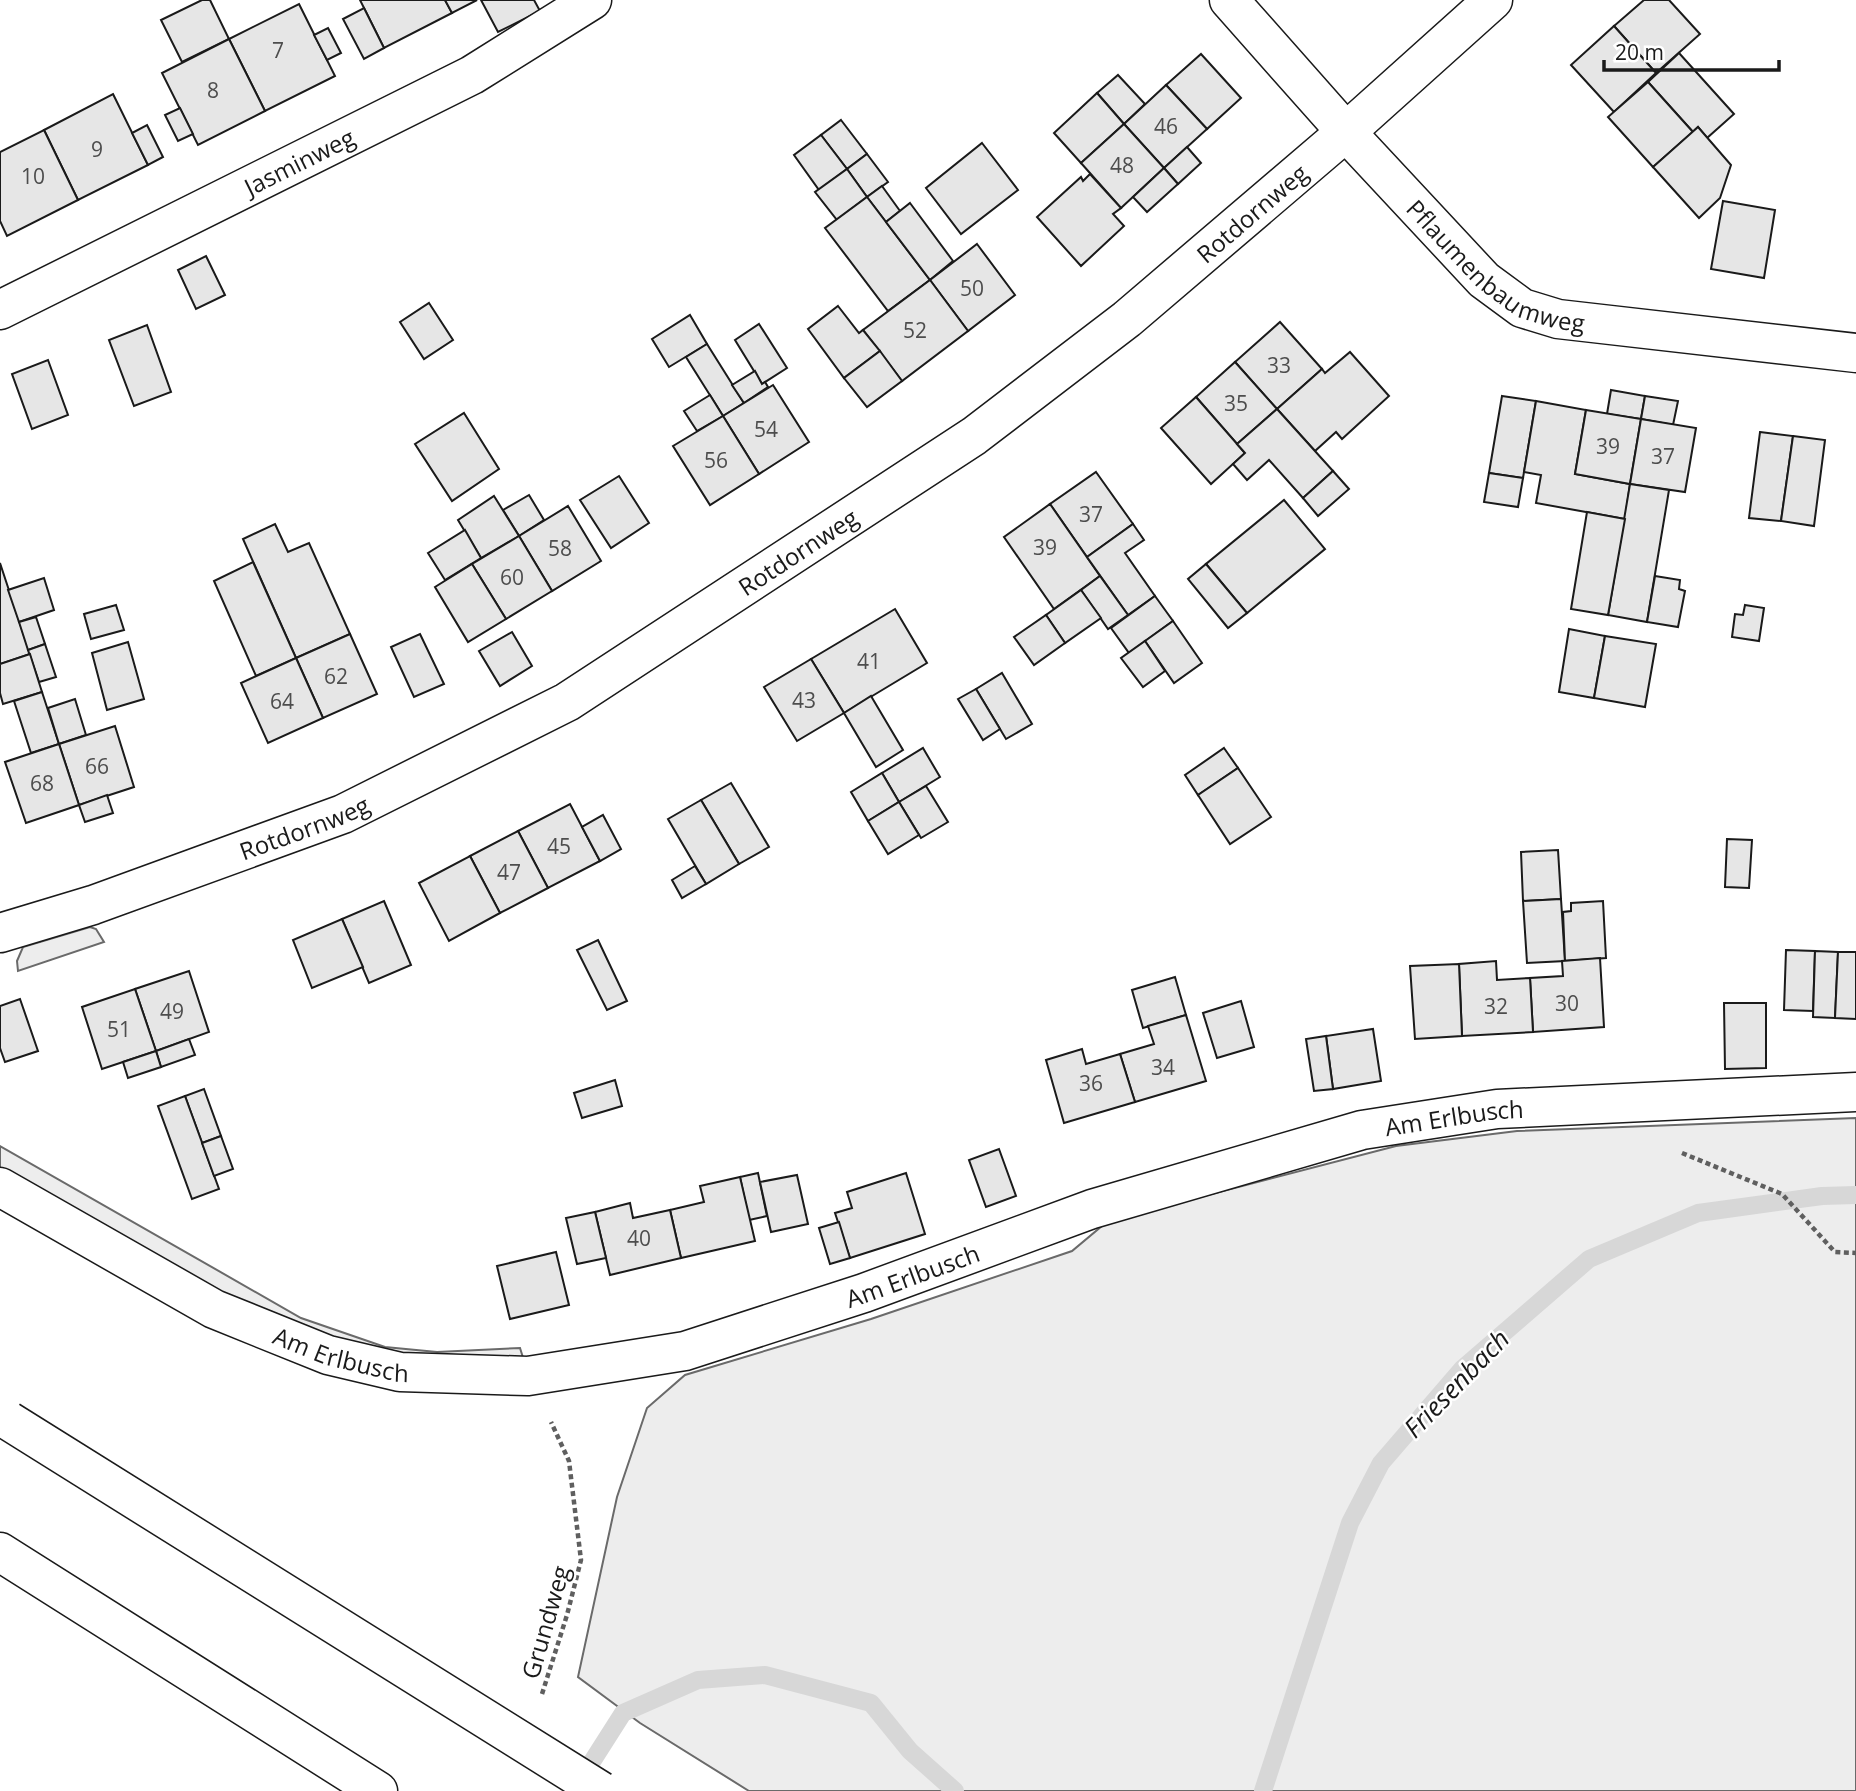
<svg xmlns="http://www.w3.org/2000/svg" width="1856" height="1791" font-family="'Open Sans',sans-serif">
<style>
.built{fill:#ededed;stroke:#6a6a6a;stroke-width:2}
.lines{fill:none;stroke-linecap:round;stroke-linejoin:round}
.stream{stroke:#d7d7d7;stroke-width:18}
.building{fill:#e6e6e6;stroke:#1a1a1a;stroke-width:2}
.minor-casing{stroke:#1a1a1a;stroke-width:41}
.highway-casing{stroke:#1a1a1a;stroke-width:41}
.path{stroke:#5f5f5f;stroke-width:4.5;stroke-dasharray:5 3.5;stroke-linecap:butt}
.minor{stroke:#fff;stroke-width:38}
.highway{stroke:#fff;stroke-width:38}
.highway-bridge-casing{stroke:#1a1a1a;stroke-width:41;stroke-linecap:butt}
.highway-bridge{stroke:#fff;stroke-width:38}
.labels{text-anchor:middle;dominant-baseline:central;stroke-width:5;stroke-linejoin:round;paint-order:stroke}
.number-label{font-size:21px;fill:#4d4d4d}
.street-label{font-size:24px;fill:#1a1a1a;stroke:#fff}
.water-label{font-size:26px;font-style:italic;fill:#1a1a1a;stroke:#fff}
</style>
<rect width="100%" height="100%" fill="#fff"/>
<g class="built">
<polygon points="90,927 96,929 104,942 18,971 17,961 23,947"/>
<polygon points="1856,1118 1856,1791 749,1791 640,1723 578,1677 617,1497 647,1408 685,1375 871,1319 1072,1251 1108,1221 1396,1146 1517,1131"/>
<polygon points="0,1146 301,1318 385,1347 437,1352 520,1348 525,1364 325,1349 0,1180"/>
</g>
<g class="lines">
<g class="stream">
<polyline points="579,1782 623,1713 698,1680 765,1675 871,1703 910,1751 955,1791"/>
<polyline points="1263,1791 1350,1523 1381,1463 1462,1369 1589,1259 1698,1213 1822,1196 1856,1195"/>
</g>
</g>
<g class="building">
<polygon points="202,0 210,0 229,39 182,62 161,20"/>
<polygon points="360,0 445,0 452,13 384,48"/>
<polygon points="445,0 477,0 452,13"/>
<polygon points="481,0 534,0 540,11 498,32"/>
<polygon points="1644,0 1669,0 1700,34 1656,73 1614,26"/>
<polygon points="299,4 335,76 265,111 229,39"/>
<polygon points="364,8 384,48 364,59 343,19"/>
<polygon points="1614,26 1656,73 1614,112 1571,65"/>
<polygon points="328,28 341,53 327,60 314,35"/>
<polygon points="229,39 265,111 198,145 162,73"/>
<polygon points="1679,53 1734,114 1707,138 1698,127 1693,132 1648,82"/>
<polygon points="1201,54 1241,98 1207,129 1166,85"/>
<polygon points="1118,75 1145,104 1124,124 1097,93"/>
<polygon points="1648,82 1693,132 1653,167 1608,117"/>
<polygon points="1166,85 1207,129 1164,168 1124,124"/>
<polygon points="1097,93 1124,124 1081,163 1054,133"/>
<polygon points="113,94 148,165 78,200 44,130"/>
<polygon points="180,108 193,134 178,141 165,115"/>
<polygon points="841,120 867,154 847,169 821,135"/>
<polygon points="1124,124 1164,168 1121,208 1081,163"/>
<polygon points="147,125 163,157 148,165 132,133"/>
<polygon points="1698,127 1731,165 1720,198 1699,218 1653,167"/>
<polygon points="44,130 78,200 7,236 0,221 0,152"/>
<polygon points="821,135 847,169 819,190 794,155"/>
<polygon points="982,143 1018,190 961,234 926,188"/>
<polygon points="1187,147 1201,163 1178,184 1164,168"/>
<polygon points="867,154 888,182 867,197 847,169"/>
<polygon points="1164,168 1178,184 1147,212 1133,197"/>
<polygon points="847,169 867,197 837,220 815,192"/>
<polygon points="1090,174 1121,208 1113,214 1124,226 1081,266 1037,217 1081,177 1083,181"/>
<polygon points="882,186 900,211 886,222 867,197"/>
<polygon points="867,197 930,280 888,311 825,228"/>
<polygon points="1723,201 1775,210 1764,278 1711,269"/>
<polygon points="910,203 953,261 930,280 886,222"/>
<polygon points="977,244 1015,295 968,331 930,280"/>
<polygon points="206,256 225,295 196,309 178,270"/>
<polygon points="930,280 968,331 902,381 863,330"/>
<polygon points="429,303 453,340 424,359 400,322"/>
<polygon points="838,306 859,333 863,330 880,351 844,378 808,329"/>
<polygon points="690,315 707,344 669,367 652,339"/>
<polygon points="1280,322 1322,369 1277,409 1235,362"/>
<polygon points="759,324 787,368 762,384 735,340"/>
<polygon points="147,325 171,392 134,406 109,340"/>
<polygon points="707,344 744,403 723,416 686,357"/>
<polygon points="880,351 902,381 867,407 844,378"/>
<polygon points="1350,352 1389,396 1342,439 1336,432 1315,451 1277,409 1322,369 1325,373"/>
<polygon points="48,360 68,415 32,429 12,374"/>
<polygon points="1235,362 1277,409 1237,444 1196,397"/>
<polygon points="755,371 762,384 765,382 768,387 744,403 732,385"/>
<polygon points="773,385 809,442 759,474 723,416"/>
<polygon points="1611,390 1645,396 1641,419 1607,414"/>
<polygon points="710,395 723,416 697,431 684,411"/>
<polygon points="1502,396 1536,401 1523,478 1489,473"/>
<polygon points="1645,396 1678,401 1673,425 1641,419"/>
<polygon points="1196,397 1245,453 1211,484 1161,428"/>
<polygon points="1536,401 1586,410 1575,474 1630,484 1625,519 1536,503 1541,475 1524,472"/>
<polygon points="1277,409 1333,471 1303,498 1269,460 1247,480 1233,464 1245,453 1237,444"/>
<polygon points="1586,410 1641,419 1630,484 1575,474"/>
<polygon points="464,413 499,469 452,501 415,444"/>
<polygon points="723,416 759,474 710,505 673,446"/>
<polygon points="1641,419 1696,428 1685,492 1630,484"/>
<polygon points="1760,432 1793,436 1781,521 1749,518"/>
<polygon points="1793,436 1825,440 1814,526 1781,521"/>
<polygon points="1333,471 1349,489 1318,516 1303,498"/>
<polygon points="1096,472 1133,524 1087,557 1050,504"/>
<polygon points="1489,473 1523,478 1518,507 1484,502"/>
<polygon points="619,476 649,523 611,548 580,500"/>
<polygon points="1630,484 1669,490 1647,622 1608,615"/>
<polygon points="529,495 544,520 519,536 503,510"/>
<polygon points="494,496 519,536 481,558 458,520"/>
<polygon points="1284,500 1325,549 1247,613 1206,564"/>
<polygon points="1050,504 1100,576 1054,609 1004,537"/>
<polygon points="568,506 601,561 552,591 519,536"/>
<polygon points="1587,512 1625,519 1608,615 1571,609"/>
<polygon points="275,524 288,552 309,543 350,634 296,658 243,539"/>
<polygon points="1133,524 1144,540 1125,553 1155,596 1128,615 1087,557"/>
<polygon points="465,530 481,558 445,580 428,553"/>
<polygon points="519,536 552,591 506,619 472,564"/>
<polygon points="253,562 296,658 256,676 214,581"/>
<polygon points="0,563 30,654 0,664"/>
<polygon points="472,564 506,619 468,642 435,587"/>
<polygon points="1206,564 1247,613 1228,628 1188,579"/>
<polygon points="1100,576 1128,615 1108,629 1081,590"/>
<polygon points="1655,576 1680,580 1679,589 1685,591 1678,627 1647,622"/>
<polygon points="44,578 54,610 19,622 8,590"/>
<polygon points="1081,590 1101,618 1065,643 1046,615"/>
<polygon points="1155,596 1173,621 1129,653 1111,628"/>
<polygon points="116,605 124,630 91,639 84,614"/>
<polygon points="1745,605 1764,608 1759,641 1732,637 1735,614 1743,615"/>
<polygon points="895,609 927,663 844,713 811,659"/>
<polygon points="1046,615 1065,643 1034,665 1014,637"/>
<polygon points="36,617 45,644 28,650 19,622"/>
<polygon points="1173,621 1202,663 1174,683 1145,641"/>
<polygon points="1569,629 1605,636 1594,698 1559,692"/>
<polygon points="512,632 532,666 500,686 479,651"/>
<polygon points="350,634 377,694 323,718 296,658"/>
<polygon points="420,634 444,684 414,697 391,647"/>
<polygon points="1605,636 1656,644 1645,707 1594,698"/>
<polygon points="1145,641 1165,671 1143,687 1121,658"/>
<polygon points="128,642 144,699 107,710 92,653"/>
<polygon points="45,644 56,677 39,682 28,650"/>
<polygon points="30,654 42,692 3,704 0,693 0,664"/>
<polygon points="296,658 323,718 268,743 241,683"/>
<polygon points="811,659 844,713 797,741 764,687"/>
<polygon points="1002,673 1032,724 1006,739 976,689"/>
<polygon points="976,689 1000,729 983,740 958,699"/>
<polygon points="42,692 59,744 31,753 14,701"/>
<polygon points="871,696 903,750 876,767 844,713"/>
<polygon points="75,699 86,735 59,744 48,708"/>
<polygon points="115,726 134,787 79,805 59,744"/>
<polygon points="59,744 79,805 26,823 5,762"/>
<polygon points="923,748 940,777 899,802 882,773"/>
<polygon points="1224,748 1238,768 1198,795 1185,775"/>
<polygon points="1238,768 1271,817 1230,844 1198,795"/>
<polygon points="882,773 899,802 868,821 851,792"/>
<polygon points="731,783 769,847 739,864 701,800"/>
<polygon points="926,786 948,822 921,838 899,802"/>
<polygon points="107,795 113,813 85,822 79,805"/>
<polygon points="701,800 739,864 706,884 668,819"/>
<polygon points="899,802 919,835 888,854 868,821"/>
<polygon points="570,804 600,861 548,888 518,831"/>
<polygon points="603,815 621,849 600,861 582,827"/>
<polygon points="518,831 548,888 500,913 470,856"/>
<polygon points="1727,839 1752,840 1749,888 1725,887"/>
<polygon points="1558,850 1561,899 1523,901 1521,852"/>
<polygon points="470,856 500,913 449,941 419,883"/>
<polygon points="695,866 706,884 682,898 672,880"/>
<polygon points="1561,899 1565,961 1527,963 1523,901"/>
<polygon points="384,901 411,965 369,983 342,919"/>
<polygon points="1603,901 1606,958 1565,961 1563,912 1571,911 1571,903"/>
<polygon points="342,919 363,967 312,988 293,940"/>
<polygon points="598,940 627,1001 607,1010 577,950"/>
<polygon points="1786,950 1815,951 1813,1011 1784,1010"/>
<polygon points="1815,951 1838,952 1835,1018 1813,1017"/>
<polygon points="1838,952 1856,952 1856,1019 1835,1018"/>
<polygon points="1600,958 1604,1027 1533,1032 1530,978 1563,976 1562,961"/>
<polygon points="1496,961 1497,980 1530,978 1533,1032 1462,1036 1459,964"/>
<polygon points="1459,964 1462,1036 1415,1039 1410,966"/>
<polygon points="189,971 209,1032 156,1051 135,989"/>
<polygon points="1175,977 1186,1015 1143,1028 1132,990"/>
<polygon points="135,989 156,1051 102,1069 82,1007"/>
<polygon points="20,999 38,1051 5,1062 0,1048 0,1006"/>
<polygon points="1241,1001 1254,1047 1217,1058 1203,1013"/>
<polygon points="1724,1003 1766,1003 1766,1068 1725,1069"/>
<polygon points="1186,1015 1206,1081 1135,1102 1120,1054 1154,1044 1148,1026"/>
<polygon points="1373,1029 1381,1081 1333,1089 1326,1036"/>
<polygon points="1326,1036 1333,1089 1314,1091 1306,1039"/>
<polygon points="189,1039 195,1055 161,1067 156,1051"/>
<polygon points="1082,1049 1086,1064 1120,1054 1135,1102 1064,1123 1046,1060"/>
<polygon points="156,1051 161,1067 128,1078 123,1062"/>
<polygon points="615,1080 622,1106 582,1118 574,1093"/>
<polygon points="204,1089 221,1136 202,1143 185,1096"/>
<polygon points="185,1096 219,1189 192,1199 158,1106"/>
<polygon points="221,1136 233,1169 214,1176 202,1143"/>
<polygon points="999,1149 1016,1196 986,1207 969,1160"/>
<polygon points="758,1173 767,1216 749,1220 740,1177"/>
<polygon points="906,1173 925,1234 850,1258 835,1213 852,1208 847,1192"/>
<polygon points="797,1175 808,1224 771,1232 760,1182"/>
<polygon points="740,1177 755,1241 681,1258 670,1210 704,1202 700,1186"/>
<polygon points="630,1203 633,1218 670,1210 681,1258 610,1275 595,1212"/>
<polygon points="595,1212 606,1258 577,1264 566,1218"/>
<polygon points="839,1222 850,1258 830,1264 819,1228"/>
<polygon points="556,1252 569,1305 510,1319 497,1266"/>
</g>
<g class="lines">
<g class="minor-casing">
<g id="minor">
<path id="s1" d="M1229,0L1346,132L1484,280L1522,308L1558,319L1856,353"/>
<path id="s2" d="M0,310L472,75L592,0"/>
<path id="s3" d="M0,933L93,905L343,814L567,702L974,436L1127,319L1346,132L1493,0"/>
<path id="s4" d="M0,1187L214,1309L328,1355L400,1372L528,1376L685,1351L864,1293L1092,1209L1362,1130L1497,1109L1856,1092"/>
</g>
</g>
<g class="highway-casing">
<polyline id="highway" points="0,1552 378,1791"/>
</g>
<g class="path">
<polyline points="1682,1153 1782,1194 1835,1252 1856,1253"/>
<polyline points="542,1694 567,1615 581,1560 569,1461 551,1422"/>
</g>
<use href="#minor" class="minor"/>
<use href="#highway" class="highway"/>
<g class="highway-bridge-casing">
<polyline id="highway-bridge" points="9,1421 601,1791"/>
</g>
<use href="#highway-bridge" class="highway-bridge"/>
</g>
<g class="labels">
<g class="number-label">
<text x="278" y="50">7</text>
<text x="213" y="90">8</text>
<text x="1166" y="126">46</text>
<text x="97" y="149">9</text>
<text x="1122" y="165">48</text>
<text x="33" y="176">10</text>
<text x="972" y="288">50</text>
<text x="915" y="330">52</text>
<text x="1279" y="365">33</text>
<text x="1236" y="403">35</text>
<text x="766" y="429">54</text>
<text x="1608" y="446">39</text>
<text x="1663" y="456">37</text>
<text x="716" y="460">56</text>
<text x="1091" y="514">37</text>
<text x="1045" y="547">39</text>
<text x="560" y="548">58</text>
<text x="512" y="577">60</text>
<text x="869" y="661">41</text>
<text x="336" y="676">62</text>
<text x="804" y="700">43</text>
<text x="282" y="701">64</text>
<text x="97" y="766">66</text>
<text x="42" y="783">68</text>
<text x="559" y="846">45</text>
<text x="509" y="872">47</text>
<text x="1567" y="1003">30</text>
<text x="1496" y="1006">32</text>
<text x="172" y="1011">49</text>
<text x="119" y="1029">51</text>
<text x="1163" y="1067">34</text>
<text x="1091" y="1083">36</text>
<text x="639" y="1238">40</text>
</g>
<g class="street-label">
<text stroke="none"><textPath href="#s2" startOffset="334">Jasminweg</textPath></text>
<text stroke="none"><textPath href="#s3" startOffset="1456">Rotdornweg</textPath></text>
<text stroke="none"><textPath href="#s1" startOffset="382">Pflaumenbaumweg</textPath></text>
<text stroke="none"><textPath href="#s3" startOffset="889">Rotdornweg</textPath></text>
<text stroke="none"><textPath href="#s3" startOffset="322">Rotdornweg</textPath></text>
<text stroke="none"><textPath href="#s4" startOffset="1536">Am Erlbusch</textPath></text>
<text stroke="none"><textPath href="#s4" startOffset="970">Am Erlbusch</textPath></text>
<text stroke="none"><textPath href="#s4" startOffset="382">Am Erlbusch</textPath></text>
<text transform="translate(545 1622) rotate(-74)">Grundweg</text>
</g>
<g class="water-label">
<text transform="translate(1456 1383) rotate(-46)">Friesenbach</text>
</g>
</g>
<path d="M1604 60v10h175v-10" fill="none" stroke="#1a1a1a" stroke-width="3.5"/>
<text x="1615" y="60" font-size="21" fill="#1a1a1a" stroke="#ffffff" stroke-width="5" paint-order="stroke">20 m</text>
</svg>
